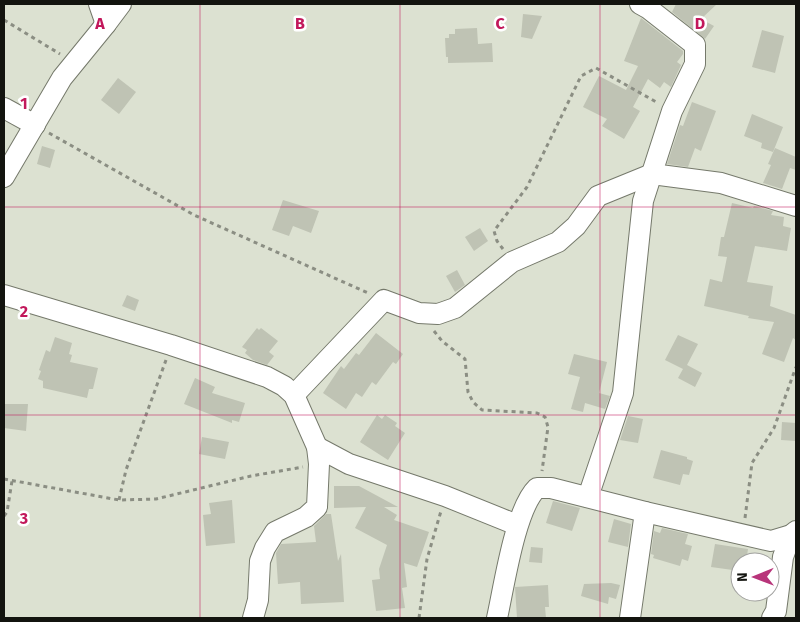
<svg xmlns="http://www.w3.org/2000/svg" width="800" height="622" font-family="'Fira Sans',sans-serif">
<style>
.building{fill:#bfc3b4}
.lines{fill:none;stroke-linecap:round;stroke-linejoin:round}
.minor-casing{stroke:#75796b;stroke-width:22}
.path{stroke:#8b8e83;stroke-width:3;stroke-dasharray:4 4;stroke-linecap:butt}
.minor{stroke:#fff;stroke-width:20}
.grid{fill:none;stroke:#c2185b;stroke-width:1;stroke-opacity:0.55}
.grid-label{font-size:16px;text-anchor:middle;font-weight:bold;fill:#c2185b;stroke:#fff;stroke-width:5;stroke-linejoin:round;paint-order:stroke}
</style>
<rect width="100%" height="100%" fill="#dce1d1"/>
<g class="building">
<polygon points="676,4 717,4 701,19 714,26 705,39 672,12"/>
<polygon points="523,14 542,16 532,39 521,37"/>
<polygon points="641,18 683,51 683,54 677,62 681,65 671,87 664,82 660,88 648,79 633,107 640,111 624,139 602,126 607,119 583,107 599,76 626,90 638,66 624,61"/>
<polygon points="477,28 478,44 492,43 493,62 448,63 448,57 446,57 445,38 449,38 449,34 455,34 455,29"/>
<polygon points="762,30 784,36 775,73 752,67"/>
<polygon points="118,78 136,92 119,114 101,100"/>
<polygon points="692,102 716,111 701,151 695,148 688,167 667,164 680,125 683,126"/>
<polygon points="752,114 783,127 773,152 761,148 762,143 744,136"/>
<polygon points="42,146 55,150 50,168 37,164"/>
<polygon points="775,148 796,157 796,170 790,168 782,189 763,183 771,165 768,164"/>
<polygon points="283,200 319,211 311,233 293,226 289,236 272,230"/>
<polygon points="732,203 753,208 754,206 773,211 771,215 784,217 783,226 791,228 787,251 755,246 747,282 773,286 770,306 796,315 796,340 793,338 784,362 762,354 774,322 748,318 749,316 704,306 710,279 722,282 727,257 718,256 721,237 724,237"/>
<polygon points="480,228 488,241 474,251 465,237"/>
<polygon points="457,270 465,285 455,292 446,276"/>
<polygon points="127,295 139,300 135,311 122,306"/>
<polygon points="257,328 259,330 261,328 278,341 269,352 274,356 267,365 253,360 245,353 247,350 242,347"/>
<polygon points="376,333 403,354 396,364 393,362 376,385 372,382 362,397 356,393 346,409 323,393 341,366 344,369 356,353 359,355"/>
<polygon points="678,335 698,344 687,365 702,373 695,387 678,378 683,369 665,360"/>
<polygon points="55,337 72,343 69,354 72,355 70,362 98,368 93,389 89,389 87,398 43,388 43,381 38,379 41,371 39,370 46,350 50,352"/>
<polygon points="574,354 607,362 599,393 610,396 605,409 585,403 583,412 571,409 580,377 568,374"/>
<polygon points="195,378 215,387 212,393 245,403 239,422 232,420 232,423 184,404"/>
<polygon points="4,404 28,404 26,431 4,428"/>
<polygon points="377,415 382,419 385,415 397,423 395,426 405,433 388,460 360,442"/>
<polygon points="628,416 643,419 638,443 620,440"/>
<polygon points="782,422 796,423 796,441 781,440"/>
<polygon points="202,437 229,442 225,459 199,454"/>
<polygon points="661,450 687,457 687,459 693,461 689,475 683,474 680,485 653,478"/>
<polygon points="334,486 359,486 398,507 384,507 397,515 394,520 429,532 417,567 404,563 407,587 402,588 405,608 376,611 372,580 380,579 379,569 387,545 355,528 366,507 334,508"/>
<polygon points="232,500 235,543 206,546 203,515 211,514 209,503"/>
<polygon points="553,501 580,508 572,531 546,523"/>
<polygon points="326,514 331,514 338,561 341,554 344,602 301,604 300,582 278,584 276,553 281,544 316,542 314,526"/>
<polygon points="614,519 631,524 628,547 608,542"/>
<polygon points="662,528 688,534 685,544 692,546 688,561 682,559 680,566 653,558 654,555 651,554 654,531 660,533"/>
<polygon points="715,544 748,549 746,562 740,562 740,571 711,567"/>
<polygon points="531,547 543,548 542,563 529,562"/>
<polygon points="611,583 620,585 616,599 609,597 608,604 581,596 584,584"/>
<polygon points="548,585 549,607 545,607 546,618 517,618 515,587"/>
</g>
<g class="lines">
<g class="minor-casing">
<g id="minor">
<polyline points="99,4 106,24"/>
<polyline points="4,108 35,125"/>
<polyline points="4,177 62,78 106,24 121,4"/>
<polyline points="4,295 171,345 267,377 284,386 294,395 317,447 319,464 317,507 306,517 275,532 265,548 260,561 258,600 253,618"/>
<polyline points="294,395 384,300 419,313 438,314 455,308 512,262 558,242 576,226 598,196 652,174 721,183 796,206"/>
<polyline points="317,447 349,464 445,496 517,525"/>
<polyline points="588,497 623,393 643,201 672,111 695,64 695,45 649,9 640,4"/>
<path d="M497,618C504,587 515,509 537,488H551L645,512L771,541L791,535L796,531"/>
<polyline points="630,618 645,512"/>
<polyline points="772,618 776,611 783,557 791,535"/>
</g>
</g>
<g class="path">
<polyline points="4,20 60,54"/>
<polyline points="49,133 194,215 368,293"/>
<polyline points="503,249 497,241 494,231 527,187 581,76 596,68 658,103"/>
<polyline points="434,331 442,341 465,359 468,392 473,402 482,410 537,413 545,417 548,427 542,471"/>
<polyline points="4,479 119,500 156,499 251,476 303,467"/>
<polyline points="119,500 126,470 166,360"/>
<polyline points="4,516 7,512 12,481"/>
<polyline points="745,518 752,463 774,428 796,367"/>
<polyline points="419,618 427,559 441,511"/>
</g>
<use href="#minor" class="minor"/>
</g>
<path class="grid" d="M200,4V618M400,4V618M600,4V618M4,207H796M4,415H796"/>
<g class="grid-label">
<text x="100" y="29">A</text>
<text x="300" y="29">B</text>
<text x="500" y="29">C</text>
<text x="700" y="29">D</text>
<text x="24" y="109">1</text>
<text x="24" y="317">2</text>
<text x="24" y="524">3</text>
</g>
<rect width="800" height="622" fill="none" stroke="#13140f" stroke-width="10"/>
<g transform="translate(755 577) rotate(269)"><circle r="24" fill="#ffffff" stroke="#a1a19f"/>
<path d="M0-4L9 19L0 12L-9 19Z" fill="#b8347a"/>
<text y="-8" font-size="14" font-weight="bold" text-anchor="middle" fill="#13140f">N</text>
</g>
</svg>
